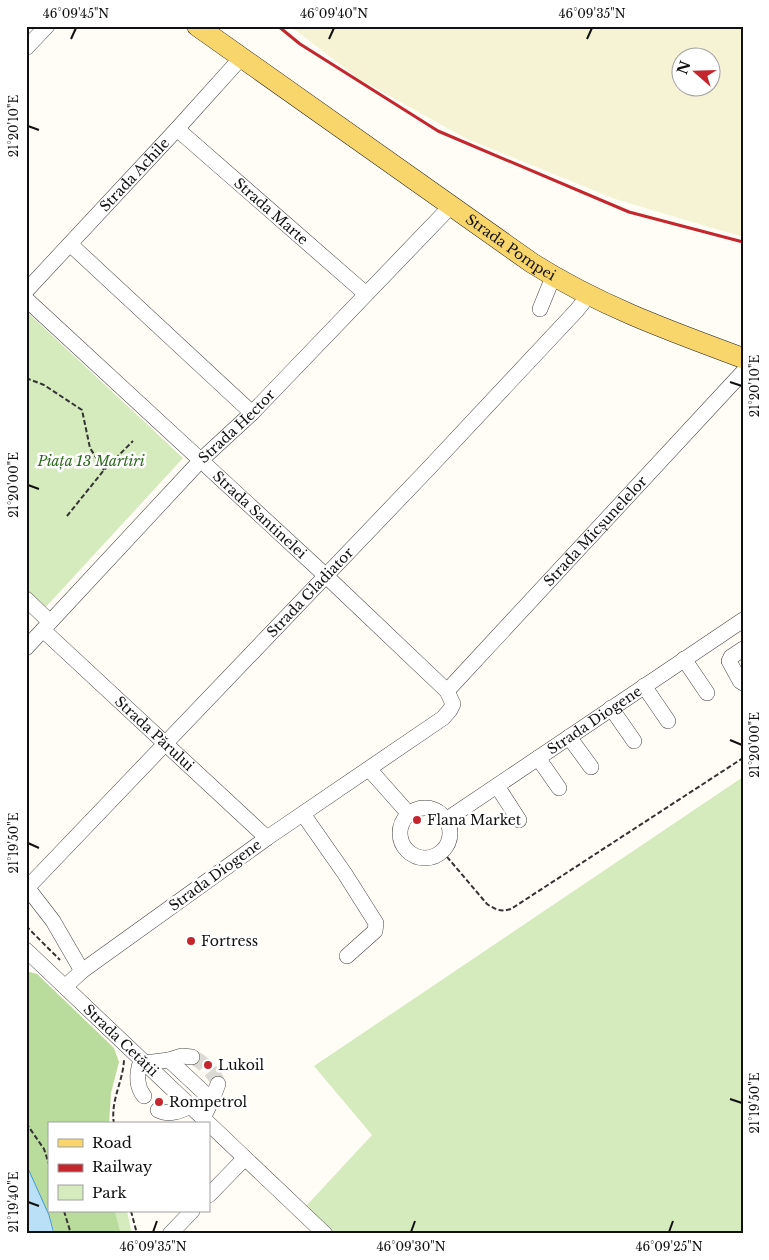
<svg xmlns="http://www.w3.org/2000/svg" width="769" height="1260" font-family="'Libre Baskerville',serif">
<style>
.farmland{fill:#f6f3d4;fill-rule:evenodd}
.green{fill:#d5ebbd}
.forest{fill:#b9dc9c}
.water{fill:#b9e0f7;stroke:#3f96cf}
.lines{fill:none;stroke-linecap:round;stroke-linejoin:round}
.minor-tunnel{stroke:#dbdad3;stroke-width:15;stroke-dasharray:15 8;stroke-linecap:butt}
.minor-casing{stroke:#444;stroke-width:16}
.major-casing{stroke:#222;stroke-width:21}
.path{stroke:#333;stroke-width:2;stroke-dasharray:5 2.5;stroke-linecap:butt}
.minor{stroke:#fff;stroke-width:15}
.major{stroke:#f9d66b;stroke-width:20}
.rail{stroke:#c4262e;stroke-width:3}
.ticks{fill:none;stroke:#111;stroke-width:2}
.poi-dot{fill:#c4262e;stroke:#fff;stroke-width:2}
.labels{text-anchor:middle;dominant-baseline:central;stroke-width:5;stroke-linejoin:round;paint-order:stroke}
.street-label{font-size:14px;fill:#111;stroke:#fff}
.park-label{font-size:14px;font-style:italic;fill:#2f6b1f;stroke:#fff}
.poi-label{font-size:14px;fill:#111;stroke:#fff;text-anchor:start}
.neatline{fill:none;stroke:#111;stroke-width:2}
.ticks-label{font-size:12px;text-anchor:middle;fill:#111}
</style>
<rect width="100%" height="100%" fill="#fffdf5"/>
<path class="farmland" d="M290,26H743V237L615,199L467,139L359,79ZM682,58H712V88H682Z"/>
<g class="green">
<polygon points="26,311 183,458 44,609 26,592"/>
<polygon points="743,777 743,1234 334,1234 307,1205 372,1135 314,1066"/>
<polygon points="115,1211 127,1211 132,1234 121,1234"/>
</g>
<polygon class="forest" points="26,971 37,974 114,1048 119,1062 111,1093 109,1124 49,1124 49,1211 115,1211 121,1234 55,1234 49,1215 26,1164"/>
<polygon class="water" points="26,1164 49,1215 54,1234 26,1234"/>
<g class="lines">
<path class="minor-tunnel" d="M192,1057C202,1061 216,1074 218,1084"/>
<g class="minor-casing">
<g id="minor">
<polyline points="26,48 47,26"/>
<path id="s1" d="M177,129L366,294"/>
<polyline points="70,244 252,413"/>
<path id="s2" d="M26,291L177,129L241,58"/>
<path id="s3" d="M26,299L325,575L447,691L453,704L450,710L443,718L267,838L82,971L65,987"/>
<polyline points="540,309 553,277"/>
<polyline points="26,599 50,622"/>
<path id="s4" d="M43,630L267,838"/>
<path id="s5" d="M26,648L201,460L252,413L451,206"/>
<polyline points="743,649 731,657 729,661 740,681 743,683"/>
<polyline points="684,659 707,693"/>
<polyline points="644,686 668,721"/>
<path id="s6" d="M447,691L743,372"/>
<polyline points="611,708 634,741"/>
<polyline points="569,737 591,767"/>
<polyline points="538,758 559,788"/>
<polyline points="369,769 409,814"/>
<polyline points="497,786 519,820"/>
<circle cx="425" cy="833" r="25"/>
<polyline points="303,814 345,874 376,923 375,931 347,956"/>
<path id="s7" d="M446,820L743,620"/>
<polyline points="26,886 53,921 82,971"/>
<path id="s8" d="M28,887L429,468L577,310L588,296"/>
<path id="s9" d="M26,950L325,1234"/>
<path d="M141,1060C137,1072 135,1085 144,1096"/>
<polyline points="169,1060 182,1056 192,1057"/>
<polyline points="145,1063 169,1060 212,1100 203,1118"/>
<polyline points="212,1100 218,1084"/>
<path d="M158,1110C170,1116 180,1111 191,1106"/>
<polyline points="209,1195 245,1158"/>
<polyline points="170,1234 192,1211"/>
</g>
</g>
<g class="major-casing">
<g id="major">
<path id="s10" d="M197,26L532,263C598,305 670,331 743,358"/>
</g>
</g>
<g class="path">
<polyline points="26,378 44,385 82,410 90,448 104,470"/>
<polyline points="67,516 104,470 133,441"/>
<path d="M442,851L487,904C496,910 501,912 511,909L743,758"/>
<polyline points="26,926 60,960"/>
<polyline points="26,1123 44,1149 49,1164"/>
<path d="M114,1124C110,1101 123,1082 124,1060"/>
<polyline points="64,1211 71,1234"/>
<polyline points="131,1211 137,1234"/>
</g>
<use href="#minor" class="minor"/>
<use href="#major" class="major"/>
<polyline class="rail" points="278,26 300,44 438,131 629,212 743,242"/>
</g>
<path class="ticks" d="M71,39L76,28M329,39L334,28M587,39L592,28M28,126L39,130M730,382L742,386M28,485L39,489M730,740L742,745M28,843L39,848M730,1099L742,1103M28,1202L39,1206M153,1232L157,1221M411,1232L415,1221M669,1232L673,1221"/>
<g class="poi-dot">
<circle cx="417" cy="820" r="5"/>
<circle cx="191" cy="941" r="5"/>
<circle cx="208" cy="1065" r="5"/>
<circle cx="159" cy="1102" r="5"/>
</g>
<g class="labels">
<g class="street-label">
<text stroke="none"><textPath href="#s2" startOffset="159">Strada Achile</textPath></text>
<text stroke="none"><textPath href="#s1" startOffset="125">Strada Marte</textPath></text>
<text stroke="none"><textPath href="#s10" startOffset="384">Strada Pompei</textPath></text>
<text stroke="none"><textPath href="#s5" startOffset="306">Strada Hector</textPath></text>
<text stroke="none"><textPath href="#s3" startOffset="318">Strada Santinelei</textPath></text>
<text stroke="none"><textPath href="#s6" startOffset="218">Strada Micșunelelor</textPath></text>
<text stroke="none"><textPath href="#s8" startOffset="408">Strada Gladiator</textPath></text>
<text stroke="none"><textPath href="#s7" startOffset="179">Strada Diogene</textPath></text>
<text stroke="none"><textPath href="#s4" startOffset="152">Strada Părului</textPath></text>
<text transform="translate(215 875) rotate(-36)">Strada Diogene</text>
<text stroke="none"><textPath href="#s9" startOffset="131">Strada Cetății</textPath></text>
</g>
<g class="park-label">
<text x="91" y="461">Piața 13 Martiri</text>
</g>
<g class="poi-label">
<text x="427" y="820">Flana Market</text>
<text x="201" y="941">Fortress</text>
<text x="218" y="1065">Lukoil</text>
<text x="169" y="1102">Rompetrol</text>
</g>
</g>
<rect width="769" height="1260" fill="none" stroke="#ffffff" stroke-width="55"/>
<rect x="48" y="1122" width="162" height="90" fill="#ffffff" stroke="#a0a0a0"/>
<rect x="58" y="1139" width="25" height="8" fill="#f9d66b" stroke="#a0a0a0"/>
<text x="92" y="1148" font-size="15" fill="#111111">Road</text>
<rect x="58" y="1164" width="25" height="8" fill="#c4262e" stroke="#a0a0a0"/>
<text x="92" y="1172" font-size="15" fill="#111111">Railway</text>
<rect x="58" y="1185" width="25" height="15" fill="#d5ebbd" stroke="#a0a0a0"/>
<text x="92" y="1198" font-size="15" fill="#111111">Park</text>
<g transform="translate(696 72) rotate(290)"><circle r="24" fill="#ffffff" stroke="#a0a0a0"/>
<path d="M0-4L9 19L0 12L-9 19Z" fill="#c4262e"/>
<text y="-8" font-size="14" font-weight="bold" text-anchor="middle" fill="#111111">N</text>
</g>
<rect x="28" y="28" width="714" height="1204" class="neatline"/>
<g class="ticks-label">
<text x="76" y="18">46°09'45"N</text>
<text x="334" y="18">46°09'40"N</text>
<text x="592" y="18">46°09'35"N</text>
<text transform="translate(14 126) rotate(-90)" y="4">21°20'10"E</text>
<text transform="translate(755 386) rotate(-90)" y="4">21°20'10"E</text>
<text transform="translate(14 485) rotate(-90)" y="4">21°20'00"E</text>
<text transform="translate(755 745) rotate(-90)" y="4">21°20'00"E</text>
<text transform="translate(14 843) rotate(-90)" y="4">21°19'50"E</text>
<text transform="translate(755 1103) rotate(-90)" y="4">21°19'50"E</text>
<text transform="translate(14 1202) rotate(-90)" y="4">21°19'40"E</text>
<text x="153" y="1251">46°09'35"N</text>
<text x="411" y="1251">46°09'30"N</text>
<text x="669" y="1251">46°09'25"N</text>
</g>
</svg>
